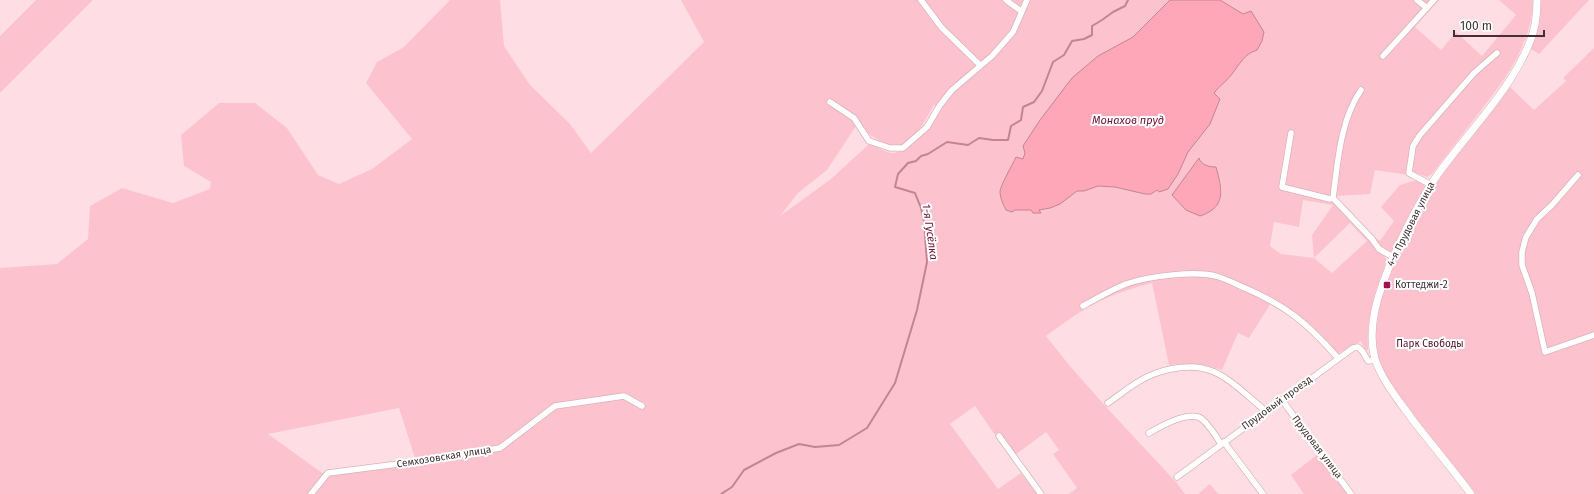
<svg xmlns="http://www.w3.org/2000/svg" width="1594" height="494" font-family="'Fira Sans',sans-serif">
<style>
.green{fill:#fcc3ce;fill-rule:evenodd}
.water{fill:#fda7b9;stroke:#c48491}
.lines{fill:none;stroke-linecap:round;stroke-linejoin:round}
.stream{stroke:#c48491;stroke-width:2}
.minor-casing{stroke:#d9b2b9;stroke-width:7}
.secondary-casing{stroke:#d9b2b9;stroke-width:8}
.minor{stroke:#fff;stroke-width:5.5}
.secondary{stroke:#fff;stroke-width:7}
.poi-dot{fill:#a5114c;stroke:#fff;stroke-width:1.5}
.labels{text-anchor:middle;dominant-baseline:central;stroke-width:4;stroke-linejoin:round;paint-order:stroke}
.street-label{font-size:10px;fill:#403134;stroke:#fff}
.poi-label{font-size:10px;fill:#403134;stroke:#fff;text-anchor:start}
.park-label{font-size:10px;fill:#511125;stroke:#fff}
.water-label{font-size:11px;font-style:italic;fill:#6f1233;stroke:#fff}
</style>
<rect width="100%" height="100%" fill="#fedee4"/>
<g class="green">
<polygon points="36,0 93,0 0,93 0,36"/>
<path d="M450,0H500L504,46L530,85L570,124L591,153L704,42L681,0H1439L1415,27L1441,50L1456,32L1482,56L1516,15L1499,0H1533C1532,47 1502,83 1475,118C1461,137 1446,155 1432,174L1427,177L1413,172L1409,175L1375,170L1370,194L1336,196V198L1374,237L1380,241L1394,221L1381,207L1400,185L1417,180L1423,182L1425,187L1392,251L1389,252L1380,251L1387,260C1375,293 1366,315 1368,350H1365L1361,341L1339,353L1332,352L1295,318L1271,303L1249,338L1238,333L1222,370C1204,364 1187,363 1169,365L1152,283C1129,289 1106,296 1085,309C1071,317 1059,327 1046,336L1069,365L1107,408L1176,482L1185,494H1069L1077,488L1053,454L1059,450L1046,432L1011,458L975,406L950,424L998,489L1021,473L1037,494H0V268L57,264L88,239L90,206L122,188L173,203L210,189L211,182L184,166L181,135L219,103H255L287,128L318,175L339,184L372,169L412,139L366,83L377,62L404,47ZM934,105L939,112C930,126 910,153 892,153C885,152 875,146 869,144L831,179L780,216L798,193L827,170L856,126C863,130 885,145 891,146C912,149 925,120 934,105ZM1199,158L1200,162L1209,167H1216L1222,191L1186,210L1172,195ZM1303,200L1333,205L1312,235L1314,258L1281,254L1270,246L1274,222L1299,227ZM1350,223L1367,241L1332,273L1314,258ZM399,408L416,461L325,475L268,434Z"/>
<polygon points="1540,0 1589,0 1539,54 1531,49 1539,24"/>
<polygon points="1594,48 1594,494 1474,494 1402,402 1386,376 1379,360 1374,342 1379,305 1387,281 1394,263 1422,205 1434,185 1510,87 1534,110 1566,81 1563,78"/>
<polygon points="1318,454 1347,494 1304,494 1291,475"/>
<polygon points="1210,484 1218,494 1197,494 1198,494"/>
</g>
<g class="water">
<path d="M1170,0H1220L1243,14L1251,11L1264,32L1262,41L1257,50C1244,54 1240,64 1232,74C1227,81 1219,86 1214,93L1220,99L1210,124L1188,152L1178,174L1168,189L1159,192L1157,190L1151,194H1145L1115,187L1098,186L1084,191H1077L1060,204L1050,208L1039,210L1041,213H1033L1031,210H1015L1012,212L1006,210C1003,204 1000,198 1000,191C1002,182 1012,166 1016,157L1023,159L1025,153L1023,146L1040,120L1072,78L1098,56L1133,37Z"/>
<path d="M1199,158C1201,165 1209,167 1216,167C1222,189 1227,207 1200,216L1186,210L1172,195Z"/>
</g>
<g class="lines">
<polyline class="stream" points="721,494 732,487 744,470 776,453 799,444 815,447 839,445 867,428 895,383 917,310 927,262 924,221 921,208 915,193 895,187 898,174 908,163 916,161 921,156 928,154 947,142 968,145 979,138 993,140 1008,140 1011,126 1021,120 1023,107 1034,102 1042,91 1053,62 1064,55 1072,41 1084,39 1092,35 1092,26 1102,20 1113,12 1125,6 1128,0"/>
<g class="minor-casing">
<g id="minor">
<polyline points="921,0 942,28 980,65"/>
<polyline points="1006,0 1021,11"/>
<polyline points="1417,0 1427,8"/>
<polyline points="1383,56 1434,0"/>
<polyline points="830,102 854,118 869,141 890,148 903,148 927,127 940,105 952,90 992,56 1013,32 1027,0"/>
<polyline points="1291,133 1282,187 1330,199 1333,198"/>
<polyline points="1578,175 1552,205 1537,219 1526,237 1522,252 1522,265 1532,293 1545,352 1594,335"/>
<polyline points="1431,185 1409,173 1413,146 1420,135 1474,73 1497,53"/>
<path d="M1333,198C1338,161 1340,121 1361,90"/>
<polyline points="1333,198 1372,239 1379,249 1393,257"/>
<path d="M1083,306C1097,298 1111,290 1126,284C1149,276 1197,270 1219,277C1228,280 1236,284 1245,288C1287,306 1308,324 1338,358"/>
<polyline points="1282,400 1351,494"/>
<path d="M1108,403C1121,394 1135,382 1149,376C1167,368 1193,363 1212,371C1230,378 1246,395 1261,407L1266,412"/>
<path d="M1149,433C1161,426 1189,410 1202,419C1209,425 1216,436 1221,444"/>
<polyline points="999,436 1041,494"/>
<polyline points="1224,442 1263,494"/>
<polyline points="1177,477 1353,348 1358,347 1363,352 1368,361 1376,360"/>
<polyline points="311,494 328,473 406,463 500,448 555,406 624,396 642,406"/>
</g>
</g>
<g class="secondary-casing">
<path id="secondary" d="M1471,494C1453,470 1434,447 1415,423C1401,403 1383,383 1375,359C1368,333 1374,307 1383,283C1395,249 1416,207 1436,177C1466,134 1509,93 1529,44C1535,31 1537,15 1537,0"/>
</g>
<use href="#minor" class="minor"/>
<use href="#secondary" class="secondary"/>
</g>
<rect class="poi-dot" x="1383" y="281" width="8" height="8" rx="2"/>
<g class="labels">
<g class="street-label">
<text transform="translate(1411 224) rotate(-63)">4-я Прудовая улица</text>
<text transform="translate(1277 403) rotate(-36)">Прудовый проезд</text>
<text transform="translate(1317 447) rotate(53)">Прудовая улица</text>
<text transform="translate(444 457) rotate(-9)">Семхозовская улица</text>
</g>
<g class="poi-label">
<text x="1395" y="285">Коттеджи-2</text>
</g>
<g class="park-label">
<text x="1430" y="344">Парк Свободы</text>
</g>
<g class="water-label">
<text x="1128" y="120">Монахов пруд</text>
<text transform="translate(930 232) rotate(82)">1-я Гусёлка</text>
</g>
</g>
<path d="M1454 30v6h90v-6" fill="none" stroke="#403134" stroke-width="2"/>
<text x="1460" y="30" font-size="12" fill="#403134" stroke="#ffffff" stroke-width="3" paint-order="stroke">100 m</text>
</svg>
